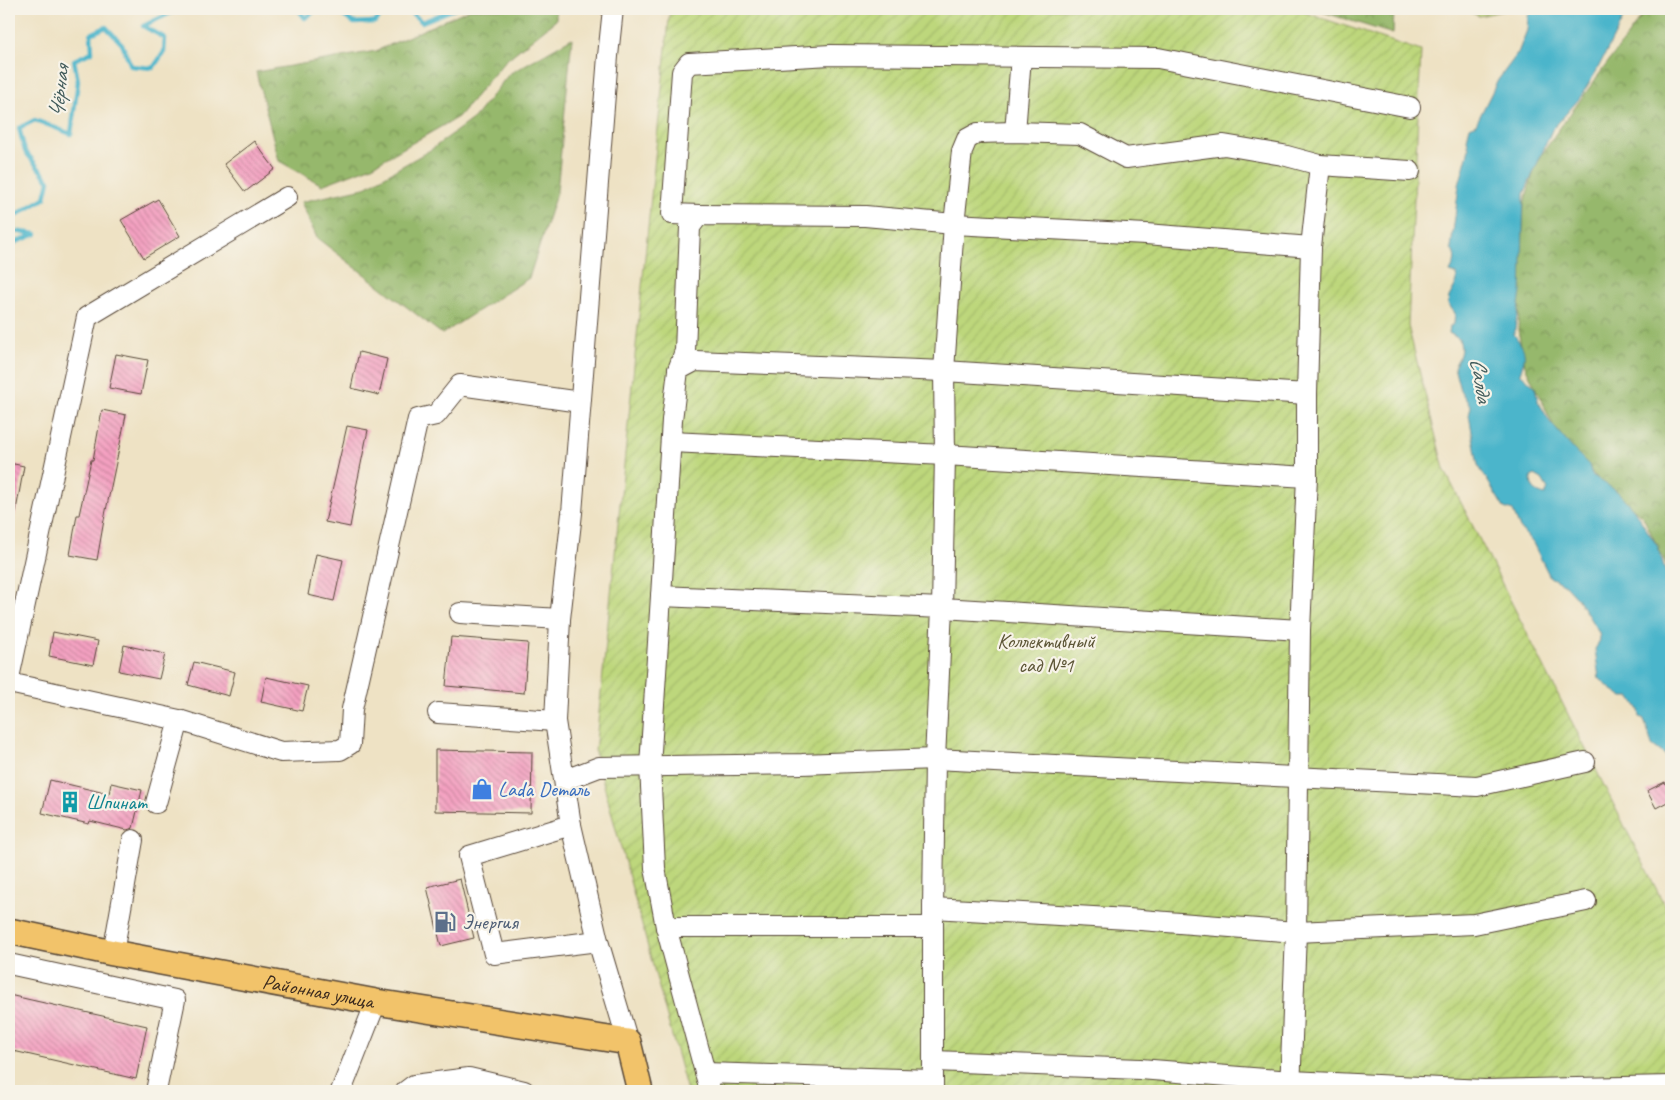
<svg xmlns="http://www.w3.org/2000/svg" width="1680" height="1100" font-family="Caveat,sans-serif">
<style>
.grass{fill:#bdd77c;stroke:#7c804d}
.forest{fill:url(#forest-crowns);stroke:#687145}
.garden{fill:url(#garden-furrows);stroke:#7c804d}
.water{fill:#4cb5cb;stroke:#447074;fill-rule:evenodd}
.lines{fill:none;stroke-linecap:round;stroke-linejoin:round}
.stream{stroke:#4cb5cb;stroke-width:4.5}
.building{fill:url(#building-back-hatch)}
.minor-casing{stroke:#564637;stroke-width:22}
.major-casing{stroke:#564637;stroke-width:28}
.minor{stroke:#fff;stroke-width:20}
.major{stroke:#f2c36a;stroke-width:25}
.labels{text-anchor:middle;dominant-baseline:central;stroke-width:4.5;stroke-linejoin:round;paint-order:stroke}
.park-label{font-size:21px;fill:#5c5536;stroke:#f7f3e8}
.shop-label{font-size:21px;fill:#366cbe;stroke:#f7f3e8;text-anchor:start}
.culture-label{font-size:21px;fill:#0d838f;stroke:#f7f3e8;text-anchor:start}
.service-label{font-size:21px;fill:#4e5e75;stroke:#f7f3e8;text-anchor:start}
.street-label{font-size:21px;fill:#3b2a1e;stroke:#f7f3e8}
.water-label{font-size:22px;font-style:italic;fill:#415b5b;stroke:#f7f3e8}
</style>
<defs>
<pattern id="forest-crowns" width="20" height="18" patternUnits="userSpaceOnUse" patternTransform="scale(1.25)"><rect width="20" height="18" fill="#96b86c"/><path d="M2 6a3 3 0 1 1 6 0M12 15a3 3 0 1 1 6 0" fill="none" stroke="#7c9658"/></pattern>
<pattern id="garden-furrows" width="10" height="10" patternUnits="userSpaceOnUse" patternTransform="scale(1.25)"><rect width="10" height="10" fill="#bdd77c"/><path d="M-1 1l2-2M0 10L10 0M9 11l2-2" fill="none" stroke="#a3b96b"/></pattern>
<pattern id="building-back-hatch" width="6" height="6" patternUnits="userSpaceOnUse" patternTransform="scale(1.25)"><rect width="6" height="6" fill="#f4a0c1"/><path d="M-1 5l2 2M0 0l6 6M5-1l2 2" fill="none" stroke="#c7839c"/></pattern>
</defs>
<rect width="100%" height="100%" fill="#f7f3e8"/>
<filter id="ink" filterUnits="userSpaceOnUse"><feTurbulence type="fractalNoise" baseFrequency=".02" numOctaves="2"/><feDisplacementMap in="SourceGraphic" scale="10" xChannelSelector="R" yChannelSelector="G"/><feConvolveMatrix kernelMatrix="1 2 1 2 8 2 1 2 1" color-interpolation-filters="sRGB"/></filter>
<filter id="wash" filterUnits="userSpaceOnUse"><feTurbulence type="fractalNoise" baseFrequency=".0096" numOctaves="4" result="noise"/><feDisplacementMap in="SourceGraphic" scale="20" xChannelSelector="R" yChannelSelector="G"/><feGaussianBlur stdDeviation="1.12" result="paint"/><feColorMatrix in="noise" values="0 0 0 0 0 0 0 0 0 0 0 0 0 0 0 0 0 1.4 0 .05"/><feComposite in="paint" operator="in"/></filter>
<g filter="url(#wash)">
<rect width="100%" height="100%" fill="#eee2c4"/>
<polygon class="grass" points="1462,9 1511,9 1479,16"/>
<g class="forest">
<polygon points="470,9 556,9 556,20 505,61 458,117 372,166 322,185 279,161 256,72 376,51"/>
<polygon points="1313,9 1394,9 1393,34"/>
<polygon points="1647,9 1671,9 1671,574 1643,517 1594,475 1554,427 1525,366 1518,330 1524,204 1536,164 1554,136"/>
<polygon points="572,38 557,191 529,278 442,334 317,238 301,202 364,188 432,149 474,118 509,74"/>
</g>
<polygon class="garden" points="670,9 1294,9 1421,51 1408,326 1444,469 1671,918 1671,1091 687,1091 595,752"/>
<path class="water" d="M1533,9H1632L1625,15L1596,72L1579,99L1552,130L1524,194L1521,293L1514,334C1526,352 1527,352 1520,373L1535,387L1538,401L1550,422L1573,449L1589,465L1592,475L1618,492L1634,510L1658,547L1671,589V767L1669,758L1652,745L1644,719L1640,717L1639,710L1631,697H1623L1611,689L1599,678L1595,649L1600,641L1599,633L1577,598L1565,585L1550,577L1533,543L1520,528L1513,511L1504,508L1478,465L1469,415L1471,407L1460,390L1454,367C1460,356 1463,351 1459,339L1449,333L1450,326L1454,324L1455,313L1448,304L1449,297L1457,282L1456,274L1450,272C1455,262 1457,258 1451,248L1459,185L1469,149L1467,139L1470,127L1476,124L1498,80L1518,53L1527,30L1528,16ZM1535,475L1542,479L1548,489L1545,495C1534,492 1531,488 1531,477Z"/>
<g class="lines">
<g class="stream">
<polyline points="298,9 305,18 318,9"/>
<polyline points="333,9 354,23 375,22 388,9"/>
<polyline points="407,9 422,22 454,9"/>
<polyline points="9,245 36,234 13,231 13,217 45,198 49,181 25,151 19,128 35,120 71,134 78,81 74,60 92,52 91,34 106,27 122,44 131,66 153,68 164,52 165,38 143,26 179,9"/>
</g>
</g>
<g id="blocks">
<g class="building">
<polygon points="254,141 275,169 245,192 224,164"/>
<polygon points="158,199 180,236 144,258 121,220"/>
<polygon points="359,352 387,359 379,395 351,388"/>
<polygon points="116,354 148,360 141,394 109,388"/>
<polygon points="102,410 126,415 104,520 97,560 70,555 77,515 79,515 91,460 93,460"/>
<polygon points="347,426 368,430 356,488 357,489 350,527 325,522"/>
<polygon points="9,463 24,466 15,516 9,516"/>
<polygon points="316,554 343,560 334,601 308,595"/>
<polygon points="53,632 98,641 93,665 49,656"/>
<polygon points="451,637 528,643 524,693 446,686"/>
<polygon points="124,645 165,654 159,679 119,671"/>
<polygon points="194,662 235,672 229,696 188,685"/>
<polygon points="266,677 308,686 302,711 261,702"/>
<polygon points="435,750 532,752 531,813 435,811"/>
<polygon points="50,780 109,794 111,783 142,790 133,828 127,830 90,821 89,824 42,813"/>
<polygon points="1665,782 1671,795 1671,800 1656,808 1647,791"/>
<polygon points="460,879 474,938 441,946 427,887"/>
<polygon points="9,995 147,1026 136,1079 9,1050"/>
</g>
</g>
</g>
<g filter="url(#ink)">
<use href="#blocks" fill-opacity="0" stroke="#564637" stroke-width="1"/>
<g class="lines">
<g class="minor-casing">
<g id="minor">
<polyline points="613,9 608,56 572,513 560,619 555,721 571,825 598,941 628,1042"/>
<polyline points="1015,132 1021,57"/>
<polyline points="699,215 672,214 682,72 689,63 831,55 1158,58 1410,107"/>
<polyline points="678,370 685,351 690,227 699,215 865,216 954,224 1146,234 1311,247"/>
<polyline points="671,442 945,455 1307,477"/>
<polyline points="661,596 672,420 678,370 695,361 944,371 1307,394"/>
<polyline points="460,613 560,619"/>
<polyline points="9,678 87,317 287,197"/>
<polyline points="9,683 179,720 281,752 340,750 350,744 352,709 418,419 436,415 460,385 580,402"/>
<polyline points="438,713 555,721"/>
<polyline points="565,780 599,767 802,764 935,759 1477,786 1585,762"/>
<polyline points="156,803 179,720"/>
<polyline points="571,825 469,856 494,954 598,941"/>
<polyline points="933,908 1128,919 1296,932 1474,924 1586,901"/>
<polyline points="666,927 933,927"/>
<polyline points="113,953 133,840"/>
<polyline points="9,964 175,1000 156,1091"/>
<polyline points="934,1061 1140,1069 1291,1081 1484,1090 1671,1086"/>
<polyline points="705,1073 933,1080"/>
<polyline points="341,1091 376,1002"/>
<polyline points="406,1091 414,1085 469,1078 524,1091"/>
<polyline points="710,1091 666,927 655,868 650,766 661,596 942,608 1300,630"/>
<polyline points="933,1091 933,908 935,759 942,608 945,455 944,371 954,224 962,151 967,139 978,133 1015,132 1080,134 1126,158 1224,145 1283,155 1320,165 1410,171"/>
<polyline points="1290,1091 1296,932 1300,630 1307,477 1307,394 1311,247 1320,165"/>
</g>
</g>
<g class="major-casing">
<g id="major">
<path id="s1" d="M9,931L113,953L376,1002L628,1042L640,1091"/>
</g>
</g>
<use href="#minor" class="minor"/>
<use href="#major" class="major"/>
</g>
</g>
<defs>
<g id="shop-bare" transform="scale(1.725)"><path d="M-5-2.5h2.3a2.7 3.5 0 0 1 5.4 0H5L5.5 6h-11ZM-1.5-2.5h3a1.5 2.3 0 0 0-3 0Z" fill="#3f7fe0" stroke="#f7f3e8" stroke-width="2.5" paint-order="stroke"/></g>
<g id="building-bare" transform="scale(1.725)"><path d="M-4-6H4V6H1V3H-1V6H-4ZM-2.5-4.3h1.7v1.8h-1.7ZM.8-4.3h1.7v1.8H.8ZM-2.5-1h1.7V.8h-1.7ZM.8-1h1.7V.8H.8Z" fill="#0f9aa8" stroke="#f7f3e8" stroke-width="2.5" paint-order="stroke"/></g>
<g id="fuel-bare" transform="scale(1.725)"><path d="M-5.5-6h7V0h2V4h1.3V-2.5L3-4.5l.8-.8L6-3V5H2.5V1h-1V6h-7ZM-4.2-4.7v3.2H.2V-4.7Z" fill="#5c6f8a" stroke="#f7f3e8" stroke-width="2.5" paint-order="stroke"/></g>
</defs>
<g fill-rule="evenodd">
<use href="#shop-bare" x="482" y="789"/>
<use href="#building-bare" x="70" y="802"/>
<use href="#fuel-bare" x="445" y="922"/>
</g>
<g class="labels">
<g class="park-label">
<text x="1046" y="641">Коллективный<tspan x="1046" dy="24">сад №1</tspan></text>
</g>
<g class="shop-label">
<text x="498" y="789">Lada Dеталь</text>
</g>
<g class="culture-label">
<text x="86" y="802">Шпинат</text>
</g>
<g class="service-label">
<text x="462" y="922">Энергия</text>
</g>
<g class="street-label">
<text stroke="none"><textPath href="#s1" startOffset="315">Районная улица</textPath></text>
</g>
<g class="water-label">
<text transform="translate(59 92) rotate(-84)">Чёрная</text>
<text transform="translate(1481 380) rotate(81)">Салда</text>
</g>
</g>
<rect width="1680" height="1100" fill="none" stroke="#f7f3e8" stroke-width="30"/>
</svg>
